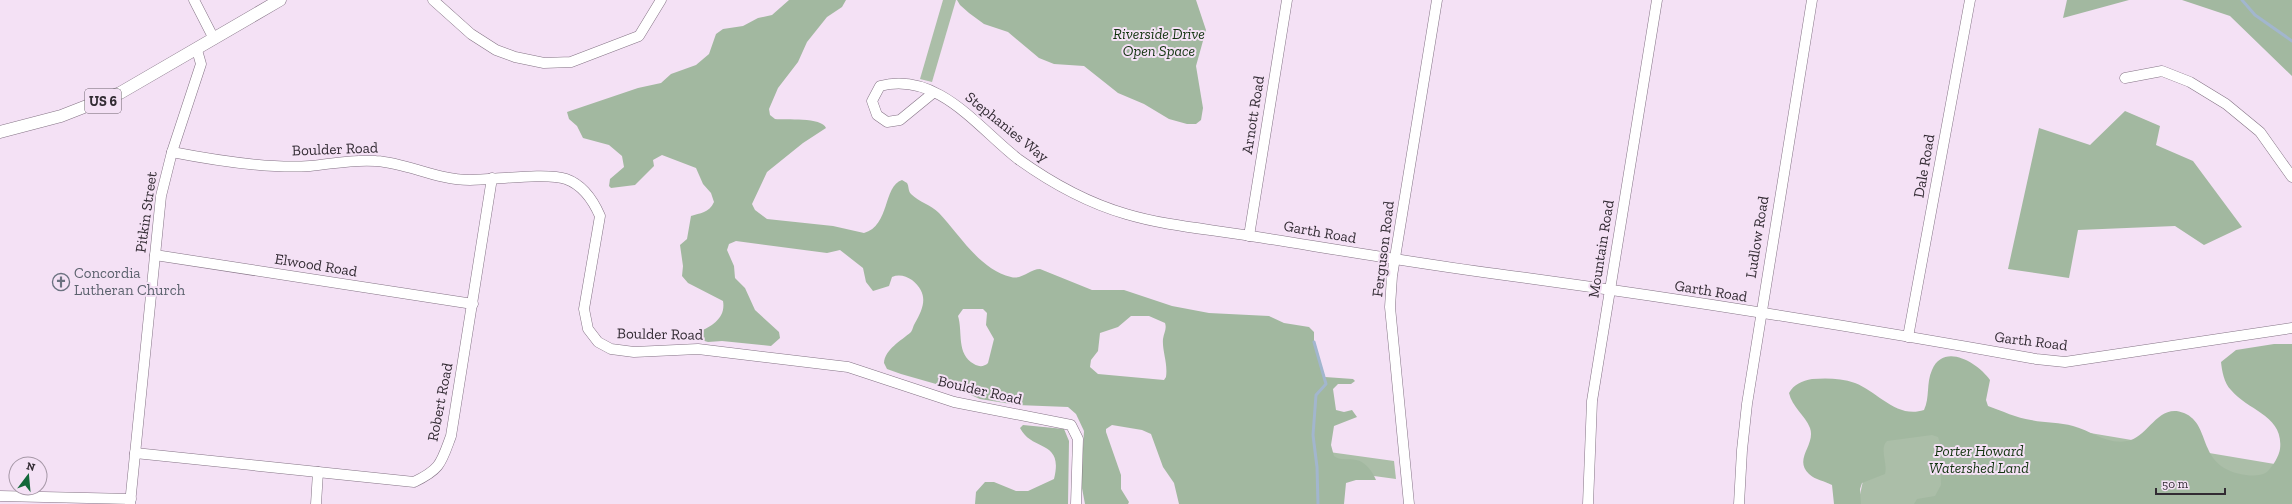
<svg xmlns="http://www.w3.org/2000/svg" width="2292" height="504" font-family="'Zilla Slab',serif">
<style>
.green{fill:#abbea8}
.forest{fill:#a2b8a0;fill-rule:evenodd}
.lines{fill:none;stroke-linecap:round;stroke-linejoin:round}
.stream{stroke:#a2b6ce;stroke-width:3}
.minor-casing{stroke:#847385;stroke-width:11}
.major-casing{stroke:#847385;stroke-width:13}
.minor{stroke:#fff;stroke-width:10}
.major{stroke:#fff;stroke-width:12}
.labels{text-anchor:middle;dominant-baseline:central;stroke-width:4;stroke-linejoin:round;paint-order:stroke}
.shield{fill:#f4e1f5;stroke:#6c626d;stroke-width:1}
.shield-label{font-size:14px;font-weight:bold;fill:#322b33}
.park-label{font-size:15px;font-style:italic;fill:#12330f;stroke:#f4e1f5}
.street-label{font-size:15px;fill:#322b33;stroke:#f4e1f5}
.worship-label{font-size:15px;fill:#5b616d;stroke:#f4e1f5;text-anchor:start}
</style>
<rect width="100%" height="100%" fill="#f4e1f5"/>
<g class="green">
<polygon points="943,0 956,0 932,82 920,79"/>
<polygon points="1983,415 2292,467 2292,504 1858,504 1876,420"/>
<polygon points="1322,451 1394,461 1396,479 1374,476 1322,460"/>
</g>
<g class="forest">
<path d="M789,0H846L842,7L827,17L807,42L798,62L778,88L769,109L770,115L775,119C785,120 822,117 826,128L803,143L767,172L752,204L755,210L767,219L833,226L864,233C890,226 883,186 902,180L907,183C909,186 908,191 911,194C919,202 931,205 939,213C960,235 979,269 1011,277C1022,280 1030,269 1040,269L1092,290H1124L1172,306L1209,313L1269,316L1284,323L1309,327L1314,332V345L1325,377L1353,379L1355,381L1351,384H1338L1333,389L1336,410L1344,412L1352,410L1357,417L1334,426L1331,445L1334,456C1340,461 1348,458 1356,460C1365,461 1373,472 1376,480H1356L1346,483L1344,504H1179L1174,483L1163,467L1151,434L1142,430L1112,425L1106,429V432L1121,475V489L1129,502L1128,504H1085L1081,483L1084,431L1076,414L1068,407L1017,405L980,399L964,392L901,374L887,369L884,363C885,349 901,341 911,332C913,329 913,326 915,323C924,307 929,294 912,280C906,276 899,274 892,277L889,286L873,291L866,282L863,268L840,250L827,253L736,241L729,244L727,250L734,266L735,278L745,288L755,310L779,332L780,338L771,346L722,341L708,342L698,339L699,332C712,326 726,318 723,301L688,283L682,276L683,266L680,245L687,239L691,216C700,213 709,213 714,202L711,193L703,184L696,168L662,155L653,160L654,166L635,185L611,188L609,186L610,179L624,167L622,156L609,145L583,138L577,126L569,119L567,112L638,88L661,83L671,74L696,65L709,54L716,34L723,29L743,26L758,18L772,15ZM963,309H983L987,313L986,325L994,339L988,363C984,367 979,367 974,364C956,354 963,332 958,316ZM1131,316H1149L1165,323C1167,329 1164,332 1163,339C1162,351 1168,363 1166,377L1164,380L1098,374L1090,367L1091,360L1098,351L1100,333L1118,327Z"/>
<polygon points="957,0 1196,0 1206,30 1196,66 1203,108 1201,120 1196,124 1187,124 1169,119 1144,104 1118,93 1084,66 1054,64 1039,58 1008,32 984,24 969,13 960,5"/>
<polygon points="2067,0 2129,0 2063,18"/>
<polygon points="2182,0 2292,0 2292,76 2230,16"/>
<polygon points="2125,111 2160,126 2156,145 2193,161 2242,227 2204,245 2175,226 2078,230 2069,278 2008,269 2039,128 2090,145"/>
<path d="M2274,344H2292V504H1914L1917,499L1935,496L1941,485L1940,443L1938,437L1932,435L1887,441C1879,449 1888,463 1885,474L1862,483L1860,489L1861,504H1834L1832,485C1825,481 1815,480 1809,474C1793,459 1816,445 1810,428C1805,415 1792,407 1789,393C1794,384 1802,381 1812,379C1826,378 1841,378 1855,383C1878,392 1897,419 1924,410C1930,398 1926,383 1932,370C1944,342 1978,363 1990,380L1986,400L1988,406C2002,411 2017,418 2031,420C2045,423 2060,422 2073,426C2092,431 2107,445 2127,441C2148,438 2158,402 2184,413C2213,425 2195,468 2246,475C2253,476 2261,476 2267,472C2273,466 2279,456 2280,449C2284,415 2248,411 2231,390C2224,383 2222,371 2221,362L2236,350Z"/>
<path d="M1023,425L1064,429L1069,441L1068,504H975L976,492L985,482H994L1016,491H1028L1054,479C1064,439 1032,452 1020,428Z"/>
</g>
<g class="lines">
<g class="stream">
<polyline points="2242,0 2255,15 2292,41"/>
<polyline points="1314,342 1326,384 1316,395 1313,435 1317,467 1318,504"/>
</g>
<g class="minor-casing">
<g id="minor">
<polyline points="194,0 214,39"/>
<polyline points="433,0 471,34 496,50 515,57 544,63 571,62 639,36 661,0"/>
<polyline points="2125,78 2162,71 2190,82 2226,104 2260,132 2292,177"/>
<path d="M933,93L900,120L887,122L877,115L872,101L880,86C938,71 978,128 1018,159C1050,182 1088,203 1126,214C1166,226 1209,229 1251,236C1333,249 1414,263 1497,274C1677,298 1857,327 2036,359L2065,362L2292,328"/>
<path d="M172,152C213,160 268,169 310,166C332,164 353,159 376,161C408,163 436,180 470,180C493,180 547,172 566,179C583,185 593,200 600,216L584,309L588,329L598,342L611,349L634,352L698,349L848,367L954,402L1071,425L1078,439L1076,504"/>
<polyline points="1249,236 1287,0"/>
<polyline points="155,255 473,304"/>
<polyline points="1908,337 1970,0"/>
<path d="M135,453L414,482C441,469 441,463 451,436L492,178"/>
<polyline points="0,496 131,499"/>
<polyline points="130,504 161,196 172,152 201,64 197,50"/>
<polyline points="316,504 318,472"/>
<polyline points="1409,504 1390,307 1392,276 1437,0"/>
<polyline points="1588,504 1592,401 1657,0"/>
<polyline points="1739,504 1742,450 1747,404 1812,0"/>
</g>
</g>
<g class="major-casing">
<polyline id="major" points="0,132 61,116 120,93 280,0"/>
</g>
<use href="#minor" class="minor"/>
<use href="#major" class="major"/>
</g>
<defs>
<g id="church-ring" transform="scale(0.9)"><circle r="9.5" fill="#f4e1f5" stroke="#6b7280" stroke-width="1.5"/><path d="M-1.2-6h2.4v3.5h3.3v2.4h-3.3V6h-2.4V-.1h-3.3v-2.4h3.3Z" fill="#6b7280"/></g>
</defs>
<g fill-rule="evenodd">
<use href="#church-ring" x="61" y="282"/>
</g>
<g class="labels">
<rect class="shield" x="85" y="89" width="36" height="24" rx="3"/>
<g class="shield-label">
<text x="103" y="101">US 6</text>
</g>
<g class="park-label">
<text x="1159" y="34">Riverside Drive<tspan x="1159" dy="17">Open Space</tspan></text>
<text x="1979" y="451">Porter Howard<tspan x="1979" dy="17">Watershed Land</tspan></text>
</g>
<g class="street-label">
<text transform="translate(1253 115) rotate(-81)">Arnott Road</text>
<text transform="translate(1007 127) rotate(39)">Stephanies Way</text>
<text transform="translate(335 149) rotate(-2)">Boulder Road</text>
<text transform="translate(1924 166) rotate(-80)">Dale Road</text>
<text transform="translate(146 212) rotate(-82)">Pitkin Street</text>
<text transform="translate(1320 232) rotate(10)">Garth Road</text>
<text transform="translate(1757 237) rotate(-81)">Ludlow Road</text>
<text transform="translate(1383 249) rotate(-83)">Ferguson Road</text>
<text transform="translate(1601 249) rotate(-81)">Mountain Road</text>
<text transform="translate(316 265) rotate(9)">Elwood Road</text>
<text transform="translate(1711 291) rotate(9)">Garth Road</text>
<text transform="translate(660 334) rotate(1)">Boulder Road</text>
<text transform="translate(2031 341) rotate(7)">Garth Road</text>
<text transform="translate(980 390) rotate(13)">Boulder Road</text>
<text transform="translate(440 402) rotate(-79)">Robert Road</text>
</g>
<g class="worship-label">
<text x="74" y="273">Concordia<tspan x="74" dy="17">Lutheran Church</tspan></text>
</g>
</g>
<g transform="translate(28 476) rotate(16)"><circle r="19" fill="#f4e1f5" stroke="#a698a7"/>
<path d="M0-3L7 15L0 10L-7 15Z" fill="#13683a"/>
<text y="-6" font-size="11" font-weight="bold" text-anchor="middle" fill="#322b33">N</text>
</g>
<path d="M2156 488v6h69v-6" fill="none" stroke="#322b33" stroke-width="2"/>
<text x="2162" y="488" font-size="12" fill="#322b33" stroke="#f4e1f5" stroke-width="3" paint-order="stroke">50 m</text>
</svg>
